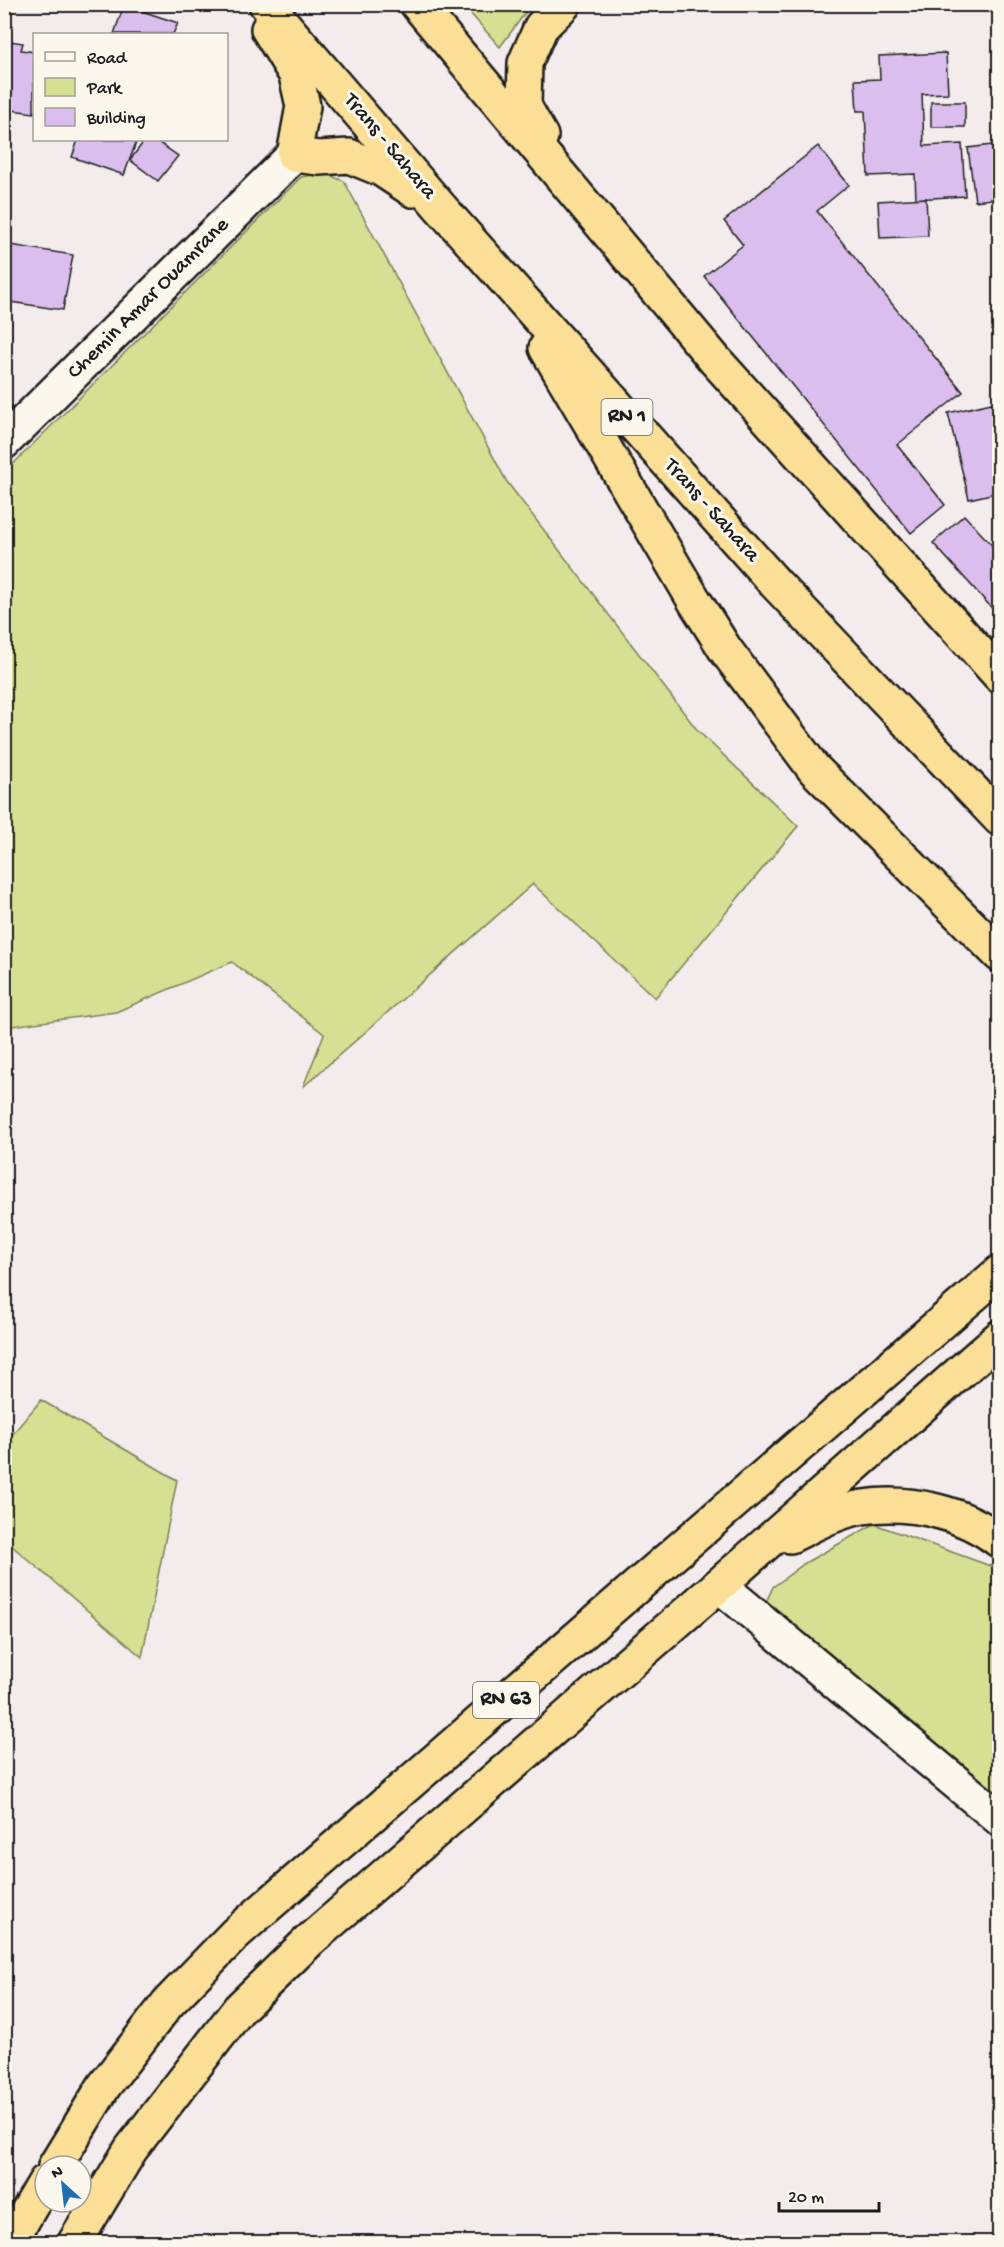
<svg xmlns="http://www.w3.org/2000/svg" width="1004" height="2247" font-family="'Gochi Hand',sans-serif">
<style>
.green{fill:#d5e093;stroke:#787e58;stroke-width:1.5}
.building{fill:#dabfee;stroke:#1c1c1c;stroke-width:1.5}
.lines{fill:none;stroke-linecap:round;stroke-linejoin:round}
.street-casing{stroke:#1c1c1c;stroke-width:38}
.secondary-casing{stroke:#1c1c1c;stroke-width:38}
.highway-casing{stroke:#1c1c1c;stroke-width:38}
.street{stroke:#fbf7ec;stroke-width:33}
.secondary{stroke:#fbf7ec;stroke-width:33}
.highway{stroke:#fbdf96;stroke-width:33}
.labels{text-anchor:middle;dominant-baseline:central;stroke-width:6;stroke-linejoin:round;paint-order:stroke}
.shield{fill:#fbf7ec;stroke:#5f5e5a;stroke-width:1.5}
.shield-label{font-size:21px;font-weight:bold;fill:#1c1c1c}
.street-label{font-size:22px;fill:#1c1c1c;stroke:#fbf7ec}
</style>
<rect width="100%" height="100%" fill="#f4ecec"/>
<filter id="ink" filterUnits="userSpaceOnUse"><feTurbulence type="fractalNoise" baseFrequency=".0167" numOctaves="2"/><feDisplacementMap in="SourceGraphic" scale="12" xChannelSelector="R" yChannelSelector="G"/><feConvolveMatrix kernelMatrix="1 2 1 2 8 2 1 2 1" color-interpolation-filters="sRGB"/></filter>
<g filter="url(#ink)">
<g class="green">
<polygon points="463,5 531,5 500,47"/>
<polygon points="324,173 344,181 507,482 698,731 798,826 655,998 533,884 303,1087 324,1034 232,962 116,1012 5,1027 4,473 301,177"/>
<polygon points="41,1400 177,1480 142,1657 5,1540 5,1443"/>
<polygon points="874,1524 996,1568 1000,1572 999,1803 765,1604 773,1587 805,1563"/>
</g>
<g class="building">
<polygon points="124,5 178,23 173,34 114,34"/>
<polygon points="4,40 23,43 21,50 34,52 34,113 4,109"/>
<polygon points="946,53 948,93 922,94 924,146 962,144 965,196 916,199 915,174 868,176 865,111 857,111 855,80 880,79 879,56"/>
<rect x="931" y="102" width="34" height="25"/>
<polygon points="78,140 137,140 124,175 72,157"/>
<polygon points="145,140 155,140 178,156 158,181 130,160"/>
<polygon points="1000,144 1000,198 975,201 968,148"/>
<polygon points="818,146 849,185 817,211 963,392 897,445 945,505 911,533 704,276 743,245 724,221"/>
<polygon points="926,198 928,236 880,238 878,201"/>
<polygon points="4,244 73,255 63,310 4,301"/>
<polygon points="1000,401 1000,492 969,499 948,413"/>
<polygon points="964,515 1000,554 1000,617 933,543"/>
</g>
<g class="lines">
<g class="street-casing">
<polyline id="street" points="719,1585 1000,1819"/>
</g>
<g class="secondary-casing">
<polyline id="secondary" points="4,442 294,155"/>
</g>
<g class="highway-casing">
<g id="highway">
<polyline points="266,4 440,207 775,583 1000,819"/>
<polyline points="417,4 715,360 1000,676"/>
<polyline points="268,29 296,75 303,106 294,155 319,158 349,156 381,169 413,190"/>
<polyline points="541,136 524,106 525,63 541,27 564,4"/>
<polyline points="546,348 694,600 725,649 814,769 1000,955"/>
<path d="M790,1536C813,1525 837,1511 863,1507C909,1500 963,1512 1000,1541"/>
<polyline points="55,2166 104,2086 168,2003 236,1933 1000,1272"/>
<polyline points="10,2242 45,2182"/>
<polyline points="75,2242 131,2149 239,2009 310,1940 719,1585 1000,1337"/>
</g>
</g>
<use href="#street" class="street"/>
<use href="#secondary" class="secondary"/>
<use href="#highway" class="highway"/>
</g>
</g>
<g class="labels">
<g class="shield">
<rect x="601.5" y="399" width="51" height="36" rx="4.5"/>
<rect x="473" y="1682" width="66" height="36" rx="4.5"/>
</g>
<g class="shield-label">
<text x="627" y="417">RN 1</text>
<text x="506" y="1700">RN 63</text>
</g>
<g class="street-label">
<text transform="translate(389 147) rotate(50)">Trans - Sahara</text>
<text transform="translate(149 299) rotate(-45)">Chemin Amar Ouamrane</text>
<text transform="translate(711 511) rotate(48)">Trans - Sahara</text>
</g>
</g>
<rect width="1004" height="2247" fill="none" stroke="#fbf7ec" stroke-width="24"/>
<rect x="12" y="12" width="980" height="2223" fill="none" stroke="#1c1c1c" stroke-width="2" filter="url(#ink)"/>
<rect x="33" y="33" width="195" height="108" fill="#fbf7ec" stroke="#a29f99" stroke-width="1.5"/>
<rect x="45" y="52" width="30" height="9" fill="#fbf7ec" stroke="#a29f99" stroke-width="1.5"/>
<text x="87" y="63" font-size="18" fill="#1c1c1c">Road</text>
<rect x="45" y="78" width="30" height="18" fill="#d5e093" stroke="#a29f99" stroke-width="1.5"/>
<text x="87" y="93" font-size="18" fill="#1c1c1c">Park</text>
<rect x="45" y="108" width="30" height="18" fill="#dabfee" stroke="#a29f99" stroke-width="1.5"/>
<text x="87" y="123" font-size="18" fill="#1c1c1c">Building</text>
<g transform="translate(63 2184) rotate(333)"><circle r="28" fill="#fbf7ec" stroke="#a29f99" stroke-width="1.5"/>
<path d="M0-4.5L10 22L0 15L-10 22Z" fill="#1f6fb2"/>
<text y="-9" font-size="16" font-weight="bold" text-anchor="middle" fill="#1c1c1c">N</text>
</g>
<path d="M779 2202v9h100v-9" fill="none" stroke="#1c1c1c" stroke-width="3"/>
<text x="788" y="2202" font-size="18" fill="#1c1c1c" stroke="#fbf7ec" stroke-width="4.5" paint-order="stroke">20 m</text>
</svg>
